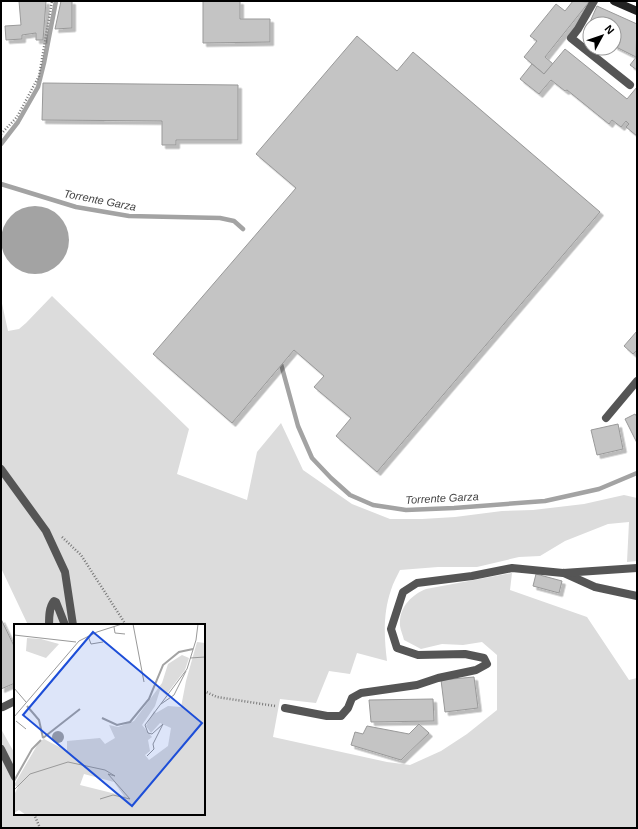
<svg xmlns="http://www.w3.org/2000/svg" width="638" height="829" font-family="Arial,sans-serif">
<style>
.green{fill:#dcdcdc}
.water{fill:#a3a3a3}
.lines{fill:none;stroke-linecap:round;stroke-linejoin:round}
.stream{stroke:#a3a3a3;stroke-width:4.5}
.building{fill:#c4c4c4;stroke:#999;filter:url(#shadow)}
.path{stroke:#777;stroke-width:2.5;stroke-dasharray:1 2;stroke-linecap:butt}
.service{stroke:#555;stroke-width:8}
.minor{stroke:#555;stroke-width:8}
.secondary{stroke:#222;stroke-width:8}
.labels{text-anchor:middle;dominant-baseline:central;stroke-width:3.5;stroke-linejoin:round;paint-order:stroke}
.water-label{font-size:11px;font-style:italic;fill:#444;stroke:#fff}
.inset-river{fill:none;stroke:#a3a3a3;stroke-width:2}
.inset-road{fill:none;stroke:#999;stroke-width:1}
.view{fill:#1d4ed8;fill-opacity:0.15;stroke:#1d4ed8;stroke-width:2}
.inset-edge{fill:none;stroke:#000;stroke-width:2}
</style>
<defs>
<filter id="shadow"><feDropShadow dx="3.5" dy="3.5" stdDeviation="0" flood-color="#0004"/></filter>
</defs>
<rect width="100%" height="100%" fill="#fff"/>
<path class="green" d="M52,296L189,429L177,474L247,500L257,452L281,423L303,470L352,504L390,519H422L455,517L502,511L533,510L584,504L624,495L637,498V561L627,562L629,522L608,524L565,541L540,556L519,557L477,567H438L400,570C397,576 393,583 391,590C383,613 384,637 387,661L357,653L350,674L329,671L316,703L280,699L273,737L387,762L410,765L441,751L467,734L497,710V655L482,642L463,645L442,644L421,649L404,640C403,635 399,627 400,622C400,606 413,594 426,589L512,573L510,590L587,617L629,680L637,678V828H1V729L15,754V814H204V625H28L1,568V299L8,331L19,329L26,323Z"/>
<circle class="water" cx="35" cy="240" r="34"/>
<g class="lines">
<g class="stream">
<polyline points="1,144 18,122 38,87 44,63 56,1"/>
<polyline points="1,184 76,207 129,216 220,218 234,221 243,229"/>
<polyline points="281,364 298,426 312,458 331,478 350,495 373,505 406,510 454,508 545,501 599,489 637,473"/>
</g>
</g>
<g class="building">
<polygon points="19,1 46,1 43,40 36,40 36,33 22,35 22,39 6,40 5,26 21,25"/>
<polygon points="61,1 72,1 72,28 55,29"/>
<polygon points="203,1 240,1 240,19 270,19 270,42 203,43"/>
<polygon points="573,1 589,2 545,57 553,64 544,74 524,57 537,41 530,36 556,4 565,11"/>
<polygon points="597,6 637,24 636,57 614,46 614,24 590,24 590,34 586,31"/>
<polygon points="357,36 397,71 413,52 600,212 377,472 336,436 351,418 314,387 324,376 294,350 232,423 153,354 296,188 256,154"/>
<polygon points="565,49 627,99 637,87 637,108 636,109 637,110 637,136 626,127 629,124 626,121 621,127 612,120 609,124 567,90 565,91 551,80 539,94 520,79 532,64 544,74"/>
<polygon points="637,56 637,70 630,65"/>
<polygon points="43,83 238,85 238,140 176,140 176,145 162,145 162,121 42,120"/>
<polygon points="637,331 637,350 633,354 624,346"/>
<polygon points="635,414 637,417 637,443 625,419"/>
<polygon points="618,424 623,449 597,455 591,430"/>
<polygon points="536,574 562,581 559,593 533,586"/>
<polygon points="1,619 15,648 15,683 1,689"/>
<polygon points="474,677 478,708 445,712 441,680"/>
<polygon points="433,699 434,721 371,722 369,700"/>
<polygon points="419,724 429,733 401,760 351,745 355,732 363,734 367,726 409,734"/>
</g>
<g class="lines">
<g class="path">
<polyline points="1,134 17,117 39,76 52,1"/>
<polyline points="62,537 81,555 126,625"/>
<polyline points="204,691 217,697 275,706"/>
<polyline points="34,814 40,828"/>
</g>
<g class="service">
<polyline points="594,1 578,29 571,38 630,85"/>
<polyline points="606,418 637,381"/>
<polyline points="564,573 595,587 637,596"/>
<polyline points="3,707 15,701"/>
<polyline points="285,708 327,716 341,716 348,708 352,698 361,693 417,685 438,678 476,670 487,664 484,658 465,654 418,655 397,648 391,629 403,592 417,583 472,576 512,568 563,573 637,568"/>
</g>
<g class="minor">
<polyline points="1,469 46,531 65,572 73,625"/>
<path d="M49,625C49,617 49,607 54,601L56,602L65,625"/>
<polyline points="1,749 15,777"/>
</g>
<polyline class="secondary" points="614,1 637,11"/>
</g>
<g class="labels">
<g class="water-label">
<text transform="translate(100 200) rotate(11)">Torrente Garza</text>
<text transform="translate(442 498) rotate(-3)">Torrente Garza</text>
</g>
</g>
<g transform="translate(14 624)">
<rect width="191" height="191" fill="#fff"/>
<path d="M13,14L27,15L45,20L32,34L12,27ZM183,18L191,19V191H12L5,186L0,189V171L4,163L0,161L25,118L30,115L53,127V117L86,114L91,120L101,114L95,101L104,103L120,97L148,59L154,40L168,31L175,34L171,46L152,71L146,66L141,82L128,101L138,113L134,116L136,127L131,131L135,136L154,122L157,104L146,99L137,109L132,102L140,87L142,89L154,82L167,83L172,57ZM70,150L100,158L110,172L66,161Z" fill="#dcdcdc" fill-rule="evenodd"/>
<path d="M38 113a6 6 0 1 1 12 0a6 6 0 1 1-12 0Z" fill="#a3a3a3"/>
<path class="inset-river" d="M13,82L25,96L29,114M88,94L103,101L116,98L135,75L149,41L165,28L179,25M29,114L66,85M0,157L18,125L27,116"/>
<path class="inset-road" d="M119,0L130,58M100,3L101,9L111,10M0,11L62,18M74,12L77,20L89,18M176,34L191,33M0,64L12,78M147,80L160,71L172,47M0,93L65,17L83,8L108,0M2,97L12,105M133,132L140,125L139,120L149,100L138,110L134,109L131,101L173,45L182,16L184,0M0,166L16,150L54,138L91,146L101,152L94,150L116,175M86,175L99,171L116,175"/>
<path class="view" d="M79,8L188,99L118,182L9,91Z"/>
<rect width="191" height="191" class="inset-edge"/>
</g>
<rect width="638" height="829" fill="none" stroke="#000000" stroke-width="4"/>
<g transform="translate(602 36) rotate(50)"><circle r="19" fill="#ffffff" stroke="#999999"/>
<path d="M0-3L7 15L0 10L-7 15Z" fill="#000000"/>
<text y="-6" font-size="11" font-weight="bold" text-anchor="middle" fill="#000000">N</text>
</g>
</svg>
